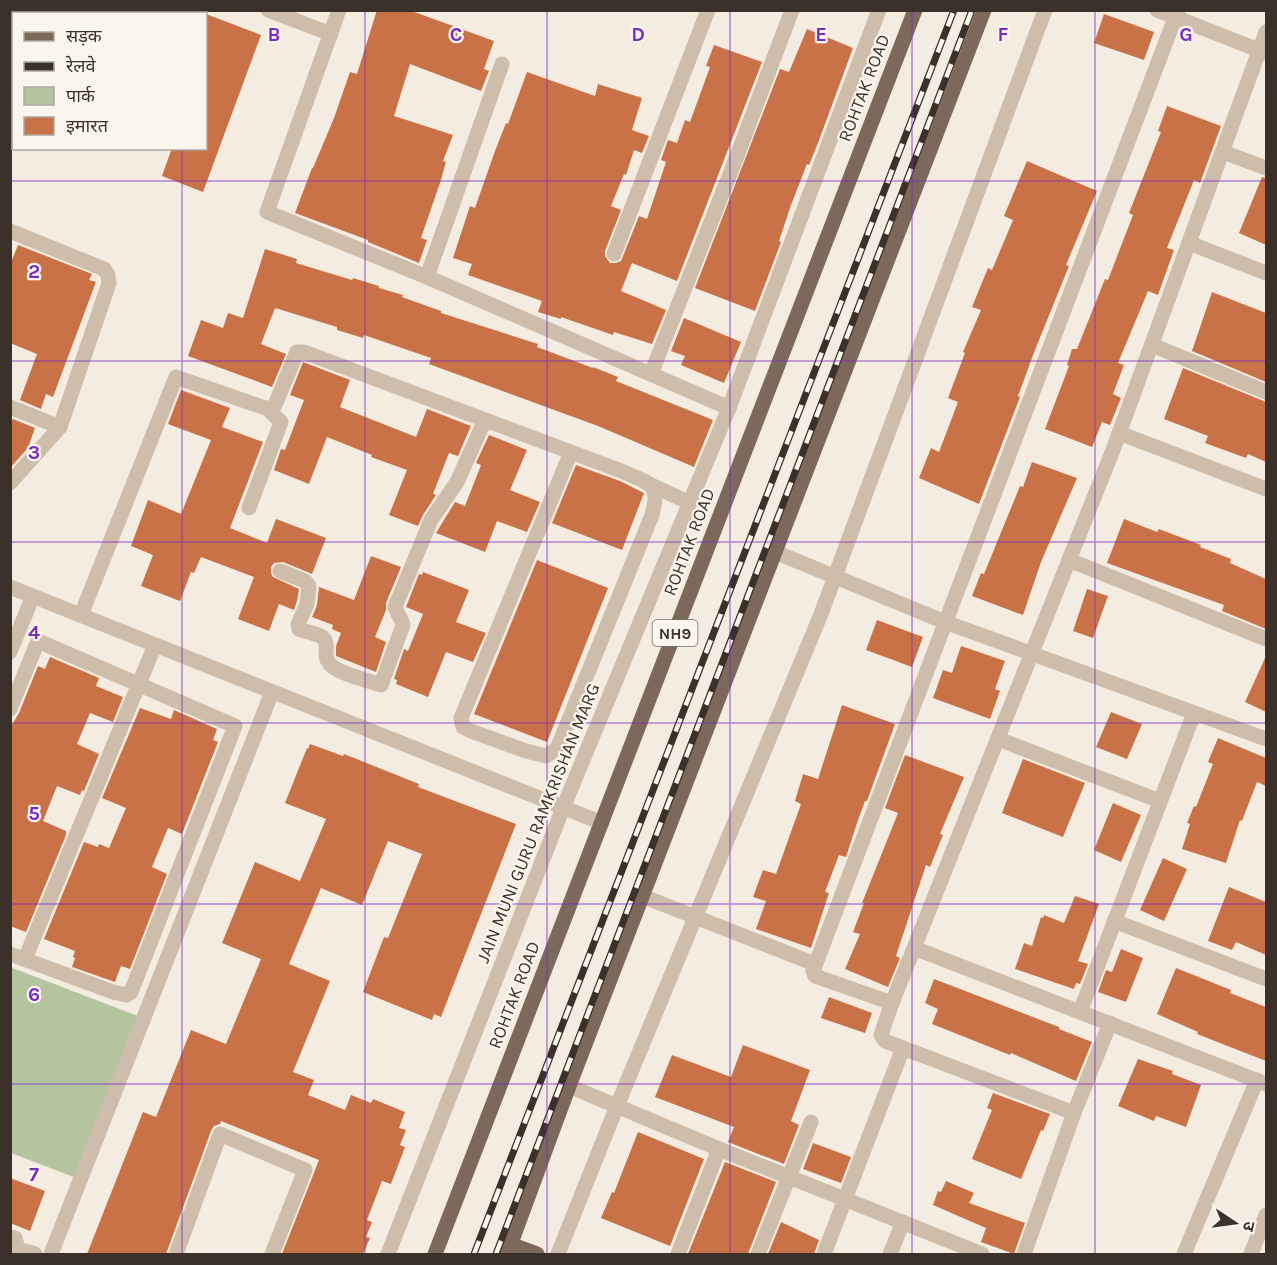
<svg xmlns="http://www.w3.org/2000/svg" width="1277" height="1265" font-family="Karla,'Noto Sans Devanagari',sans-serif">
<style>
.green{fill:#b4c49e}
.building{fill:#ca7247}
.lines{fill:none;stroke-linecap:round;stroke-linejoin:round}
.minor{stroke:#cdbdaa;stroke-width:15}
.major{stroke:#7d695b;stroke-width:15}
.rail-casing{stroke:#3b312a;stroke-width:7}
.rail{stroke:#fbf6ed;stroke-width:4.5;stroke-dasharray:14;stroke-linecap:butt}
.grid{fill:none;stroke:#7b2cbf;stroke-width:1.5;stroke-opacity:0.55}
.labels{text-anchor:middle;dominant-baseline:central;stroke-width:4.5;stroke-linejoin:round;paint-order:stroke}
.shield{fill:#fbf6ed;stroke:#756c64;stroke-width:1.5}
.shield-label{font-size:16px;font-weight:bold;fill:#3b312a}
.street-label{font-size:18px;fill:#3b312a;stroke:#fbf6ed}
.grid-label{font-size:20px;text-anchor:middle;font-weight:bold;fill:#7b2cbf;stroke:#fbf6ed;stroke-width:4.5;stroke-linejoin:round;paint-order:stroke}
</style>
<rect width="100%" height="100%" fill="#f4ece0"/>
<polygon class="green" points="10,967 143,1018 79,1179 11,1153"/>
<g class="building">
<polygon points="377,10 409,10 494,41 484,69 489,71 481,91 410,64 394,116 453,135 443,161 446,162 440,183 421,238 427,240 419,263 368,242 368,240 295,213 312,168 313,168 334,118 350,72 357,74"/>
<polygon points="206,14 261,35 203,192 162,176 172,148 206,148"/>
<polygon points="1104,14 1154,32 1144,60 1094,43"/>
<polygon points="807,29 853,48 818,143 809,165 807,164 791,205 779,241 781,242 755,311 695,288 780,69 789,72"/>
<polygon points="714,45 762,62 677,281 632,263 621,291 666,310 652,344 614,332 613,335 561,317 561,319 538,312 542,301 468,275 472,264 453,258 470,206 475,208 495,151 506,123 508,124 527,72 595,96 598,84 642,98 632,130 649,136 642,153 634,150 626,175 624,174 611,206 621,210 605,251 605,256 610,263 616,263 621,261 639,216 647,219 666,162 661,160 668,140 677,143 685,120 690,122 710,67 706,66"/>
<polygon points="1167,106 1221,126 1200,183 1194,180 1167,248 1174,250 1158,295 1148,291 1118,363 1124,365 1113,394 1121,398 1110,425 1102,422 1092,447 1045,429 1069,366 1067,365 1072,349 1077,349 1105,279 1108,280 1133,215 1129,213 1161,132 1158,131"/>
<polygon points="1027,161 1097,191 1066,265 1069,266 1035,350 1018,396 1020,397 979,504 919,478 931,448 939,452 958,402 948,398 965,353 963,352 981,310 972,307 988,268 992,270 1013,220 1004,216"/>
<polygon points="1262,177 1266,178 1266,245 1239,233"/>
<polygon points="18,245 92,274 89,280 96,282 53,397 46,394 41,409 20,400 37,354 10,343 10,265"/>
<polygon points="265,249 297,259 296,263 352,280 353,278 379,286 379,288 403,295 402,297 441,311 441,313 538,344 537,347 593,368 593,367 618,377 616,381 713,420 694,467 598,426 429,364 431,358 364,335 363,338 337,330 337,327 275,308 261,344 286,354 272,387 188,356 201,320 223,328 228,313 243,318"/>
<polygon points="1212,292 1266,313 1266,382 1192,351"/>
<polygon points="684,318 741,342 724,383 681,365 685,356 671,351"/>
<polygon points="303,362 350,380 340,407 416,437 427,409 471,426 458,456 449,453 433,494 436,495 423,515 418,526 389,515 407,470 371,457 372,455 327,437 309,484 274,470 281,449 285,450 304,400 290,395"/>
<polygon points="1183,368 1266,402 1266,462 1248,454 1246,458 1205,443 1208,436 1164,419"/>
<polygon points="181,390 230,408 222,427 263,442 230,528 267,543 276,519 326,538 312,574 283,562 274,563 271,567 271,573 273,577 299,589 297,601 294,610 279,604 269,631 238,619 254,577 201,557 194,573 191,572 180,601 141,586 153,555 131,546 148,500 181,514 211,440 168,424"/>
<polygon points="13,419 35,428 28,448 10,468 10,425"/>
<polygon points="489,435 527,450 510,490 540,502 527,532 497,521 485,552 436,533 455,502 465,506 481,465 476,463"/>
<polygon points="1032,462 1077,478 1041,562 1023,615 972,596 981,573 984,574 1020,486 1023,487"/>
<polygon points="576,465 620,481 644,493 622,550 552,523"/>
<polygon points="1124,519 1157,532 1159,529 1201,545 1200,547 1231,559 1230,563 1266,579 1266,629 1222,611 1224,605 1107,563"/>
<polygon points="371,556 401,567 386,603 386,610 375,637 386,642 376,672 336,656 336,646 341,633 332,629 333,625 312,617 317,605 319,587 354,600"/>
<polygon points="537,560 608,588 547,742 474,714"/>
<polygon points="423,572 469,590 456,622 486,633 473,662 446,652 428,697 396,684 397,680 394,679 404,649 408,651 423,614 406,607 419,574 422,575"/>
<polygon points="1087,589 1108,596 1093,638 1073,631"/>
<polygon points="877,620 923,637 912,667 866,650"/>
<polygon points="961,646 1005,661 995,689 1000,691 990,719 933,698 943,670 952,673"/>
<polygon points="1266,656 1266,712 1245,702"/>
<polygon points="50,657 99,678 96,686 123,697 113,722 90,713 77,744 99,754 84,791 82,790 80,795 57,786 43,821 66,831 66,835 26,932 10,926 10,728 19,713 38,666 45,669"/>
<polygon points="842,705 895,724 867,801 865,801 857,823 846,857 839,855 825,892 829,893 811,948 756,929 766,901 753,897 763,870 776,874 801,804 795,801 803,774 818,779"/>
<polygon points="140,708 171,719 174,710 217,729 213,740 218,742 182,834 168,828 152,867 167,874 130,969 121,966 115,982 72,967 75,958 73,957 75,951 44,939 84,842 98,847 99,844 109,848 126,808 102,798"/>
<polygon points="1111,712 1142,724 1127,759 1096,747"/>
<polygon points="1218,738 1266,758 1266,786 1257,782 1242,821 1240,820 1226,863 1182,849 1190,824 1187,823 1194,806 1196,807 1213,764 1208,762"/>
<polygon points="310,744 343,756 344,754 419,784 418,787 516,824 441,1017 434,1014 432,1020 363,992 384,937 388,938 422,854 388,841 362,905 321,888 289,964 330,981 293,1072 314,1080 308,1095 345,1110 351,1095 371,1103 373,1099 405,1112 399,1128 406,1130 400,1145 405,1147 391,1184 382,1181 367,1220 372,1222 366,1237 370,1238 363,1254 282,1254 319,1160 221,1121 220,1124 214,1126 211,1131 166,1254 87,1254 143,1112 156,1117 191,1030 226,1044 261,959 222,943 255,862 300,881 326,819 285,803 307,748 308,749"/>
<polygon points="905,755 964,777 940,834 943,835 930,867 926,865 896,956 900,958 888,987 845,969 860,934 853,932 864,903 862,903 898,813 885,808"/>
<polygon points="1023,759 1085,783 1063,837 1002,813"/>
<polygon points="1113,803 1141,815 1121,862 1094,850"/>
<polygon points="1163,858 1187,869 1164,921 1140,910"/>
<polygon points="1229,887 1266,902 1266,955 1236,942 1232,950 1208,941"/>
<polygon points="1075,896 1099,904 1078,961 1088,964 1080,984 1076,983 1074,989 1015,969 1024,943 1032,946 1041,917 1043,918 1044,915 1064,923"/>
<polygon points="1121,949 1143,958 1126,1002 1098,992 1106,970 1112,972"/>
<polygon points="1176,968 1231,990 1230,993 1266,1007 1266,1061 1197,1034 1198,1032 1157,1014"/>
<polygon points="934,979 1059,1027 1059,1029 1092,1042 1076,1081 1011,1053 1010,1055 932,1024 938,1009 925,1003"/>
<polygon points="829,997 872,1013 865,1033 821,1018"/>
<polygon points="743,1045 810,1070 791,1121 799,1125 784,1164 728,1142 734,1127 655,1097 672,1055 731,1077"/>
<polygon points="1138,1059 1173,1071 1172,1074 1201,1085 1186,1127 1156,1116 1154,1121 1118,1106"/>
<polygon points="993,1093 1050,1114 1043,1131 1041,1130 1021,1179 972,1159 992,1110 987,1108"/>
<polygon points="638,1132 704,1159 670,1246 601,1218 612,1192 614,1193"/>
<polygon points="813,1143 851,1157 841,1183 803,1169"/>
<polygon points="725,1162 776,1182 748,1254 688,1254"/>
<polygon points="10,1178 45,1191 30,1231 10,1223"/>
<polygon points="946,1181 974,1193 969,1203 1025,1223 1014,1254 981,1242 986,1228 933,1205 938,1191 941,1192"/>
<polygon points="781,1222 819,1240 814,1254 768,1254"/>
</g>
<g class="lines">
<g class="minor">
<polyline points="268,10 331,34"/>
<polyline points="339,10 267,212 427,277 729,408"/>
<polyline points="1157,10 1266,53"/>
<polyline points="1223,152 1266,168"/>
<polyline points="10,231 104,269 108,275 109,283 60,427 10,407"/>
<polyline points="1189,243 1266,273"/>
<polyline points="614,254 708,10"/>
<polyline points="427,277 502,64"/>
<polyline points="1152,345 1266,392"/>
<polyline points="651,374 737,156 792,10"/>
<polyline points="1119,433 1266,489"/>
<polyline points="10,483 60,427"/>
<polyline points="649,484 690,503"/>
<polyline points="249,508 281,422 268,409"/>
<polyline points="775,552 945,622 1266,739"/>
<polyline points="1069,560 1266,639"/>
<path d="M280,571L305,581L309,586L307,604L298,624L299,629C306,632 315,633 322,637C331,643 322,655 329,663C337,674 368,680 381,685L403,625C401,616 397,615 395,607L431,520L457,482L485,420"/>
<polyline points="10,587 602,823"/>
<path d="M81,615L176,377L268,409L275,405L297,352H304L624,472C650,484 661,483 652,515L557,749L546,756L526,751L471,731L463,727L461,718L571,452"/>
<polyline points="10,652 33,596"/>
<polyline points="10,709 38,641 235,726 131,992 126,995 113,992 10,954"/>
<polyline points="998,739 1160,801"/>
<polyline points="642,896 815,964"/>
<polyline points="1114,921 1266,979"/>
<polyline points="914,948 1266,1084"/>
<polyline points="25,959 155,645"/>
<polyline points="892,1003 815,976 813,971 1178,10"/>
<polyline points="1080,1012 1194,713"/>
<polyline points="1110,1023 1074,1113 903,1048 885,1041 881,1035 892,1003 1113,450 1266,32"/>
<polyline points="569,1086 719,1149 982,1254"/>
<polyline points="10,1237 15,1238 18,1249 17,1254"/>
<polyline points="18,1249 35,1254"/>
<polyline points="51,1254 272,692"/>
<polyline points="176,1254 220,1134 305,1170 272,1254"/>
<polyline points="388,1254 563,808 729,408 879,10"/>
<polyline points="558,1254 617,1106 821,614 1045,10"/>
<polyline points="678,1254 719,1149"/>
<polyline points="758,1254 811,1122"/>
<polyline points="824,1254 903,1048"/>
<polyline points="890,1254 903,1222"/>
<polyline points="1024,1254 1074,1113"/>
<polyline points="1184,1254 1257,1080"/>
<polyline points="1251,1254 1266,1215"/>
</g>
<g class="major">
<polyline points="510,1244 537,1254"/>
<polyline points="435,1254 915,10"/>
<polyline points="507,1254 569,1086 984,10"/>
</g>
<g class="rail-casing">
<g id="rail">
<polyline points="474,1254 954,10"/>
<polyline points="496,1254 972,10"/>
</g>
</g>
<use href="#rail" class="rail"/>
</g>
<path class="grid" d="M182,10V14M365,10V1254M547,10V1254M730,10V1254M912,10V1254M1095,10V1254M182,148V1254M10,181H1266M10,361H1266M10,542H1266M10,723H1266M10,904H1266M10,1084H1266"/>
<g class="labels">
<rect class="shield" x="652.5" y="620" width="45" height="26" rx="4.5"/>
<g class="shield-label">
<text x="675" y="633">NH9</text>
</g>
<g class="street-label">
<text transform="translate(864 88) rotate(-69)">ROHTAK ROAD</text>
<text transform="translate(689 542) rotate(-69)">ROHTAK ROAD</text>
<text transform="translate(538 823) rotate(-68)">JAIN MUNI GURU RAMKRISHAN MARG</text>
<text transform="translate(514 995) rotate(-69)">ROHTAK ROAD</text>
</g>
</g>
<g class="grid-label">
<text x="274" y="41">B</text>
<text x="456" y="41">C</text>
<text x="638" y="41">D</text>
<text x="821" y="41">E</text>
<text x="1003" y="41">F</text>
<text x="1186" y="41">G</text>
<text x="34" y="278">2</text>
<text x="34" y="459">3</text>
<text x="34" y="639">4</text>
<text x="34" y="820">5</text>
<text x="34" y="1001">6</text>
<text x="34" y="1181">7</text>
</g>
<rect width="1277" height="1265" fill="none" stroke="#3b312a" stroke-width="24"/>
<rect x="12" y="12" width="195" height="138" fill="#fbf6ed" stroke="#aea79f" stroke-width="1.5"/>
<rect x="24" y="32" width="30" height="9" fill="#7d695b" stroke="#aea79f" stroke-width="1.5"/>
<text x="66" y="42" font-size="18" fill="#3b312a">सड़क</text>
<rect x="24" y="62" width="30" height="9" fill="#3b312a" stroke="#aea79f" stroke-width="1.5"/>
<text x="66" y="72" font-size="18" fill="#3b312a">रेलवे</text>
<rect x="24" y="87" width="30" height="18" fill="#b4c49e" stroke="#aea79f" stroke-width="1.5"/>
<text x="66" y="102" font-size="18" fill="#3b312a">पार्क</text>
<rect x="24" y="117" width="30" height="18" fill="#ca7247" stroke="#aea79f" stroke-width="1.5"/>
<text x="66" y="132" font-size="18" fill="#3b312a">इमारत</text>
<g transform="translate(1235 1223) rotate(103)" stroke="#fbf6ed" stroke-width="4.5" paint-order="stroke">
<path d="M0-4.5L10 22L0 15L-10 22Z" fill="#3b312a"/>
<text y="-9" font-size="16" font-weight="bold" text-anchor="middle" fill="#3b312a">उ</text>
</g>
</svg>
